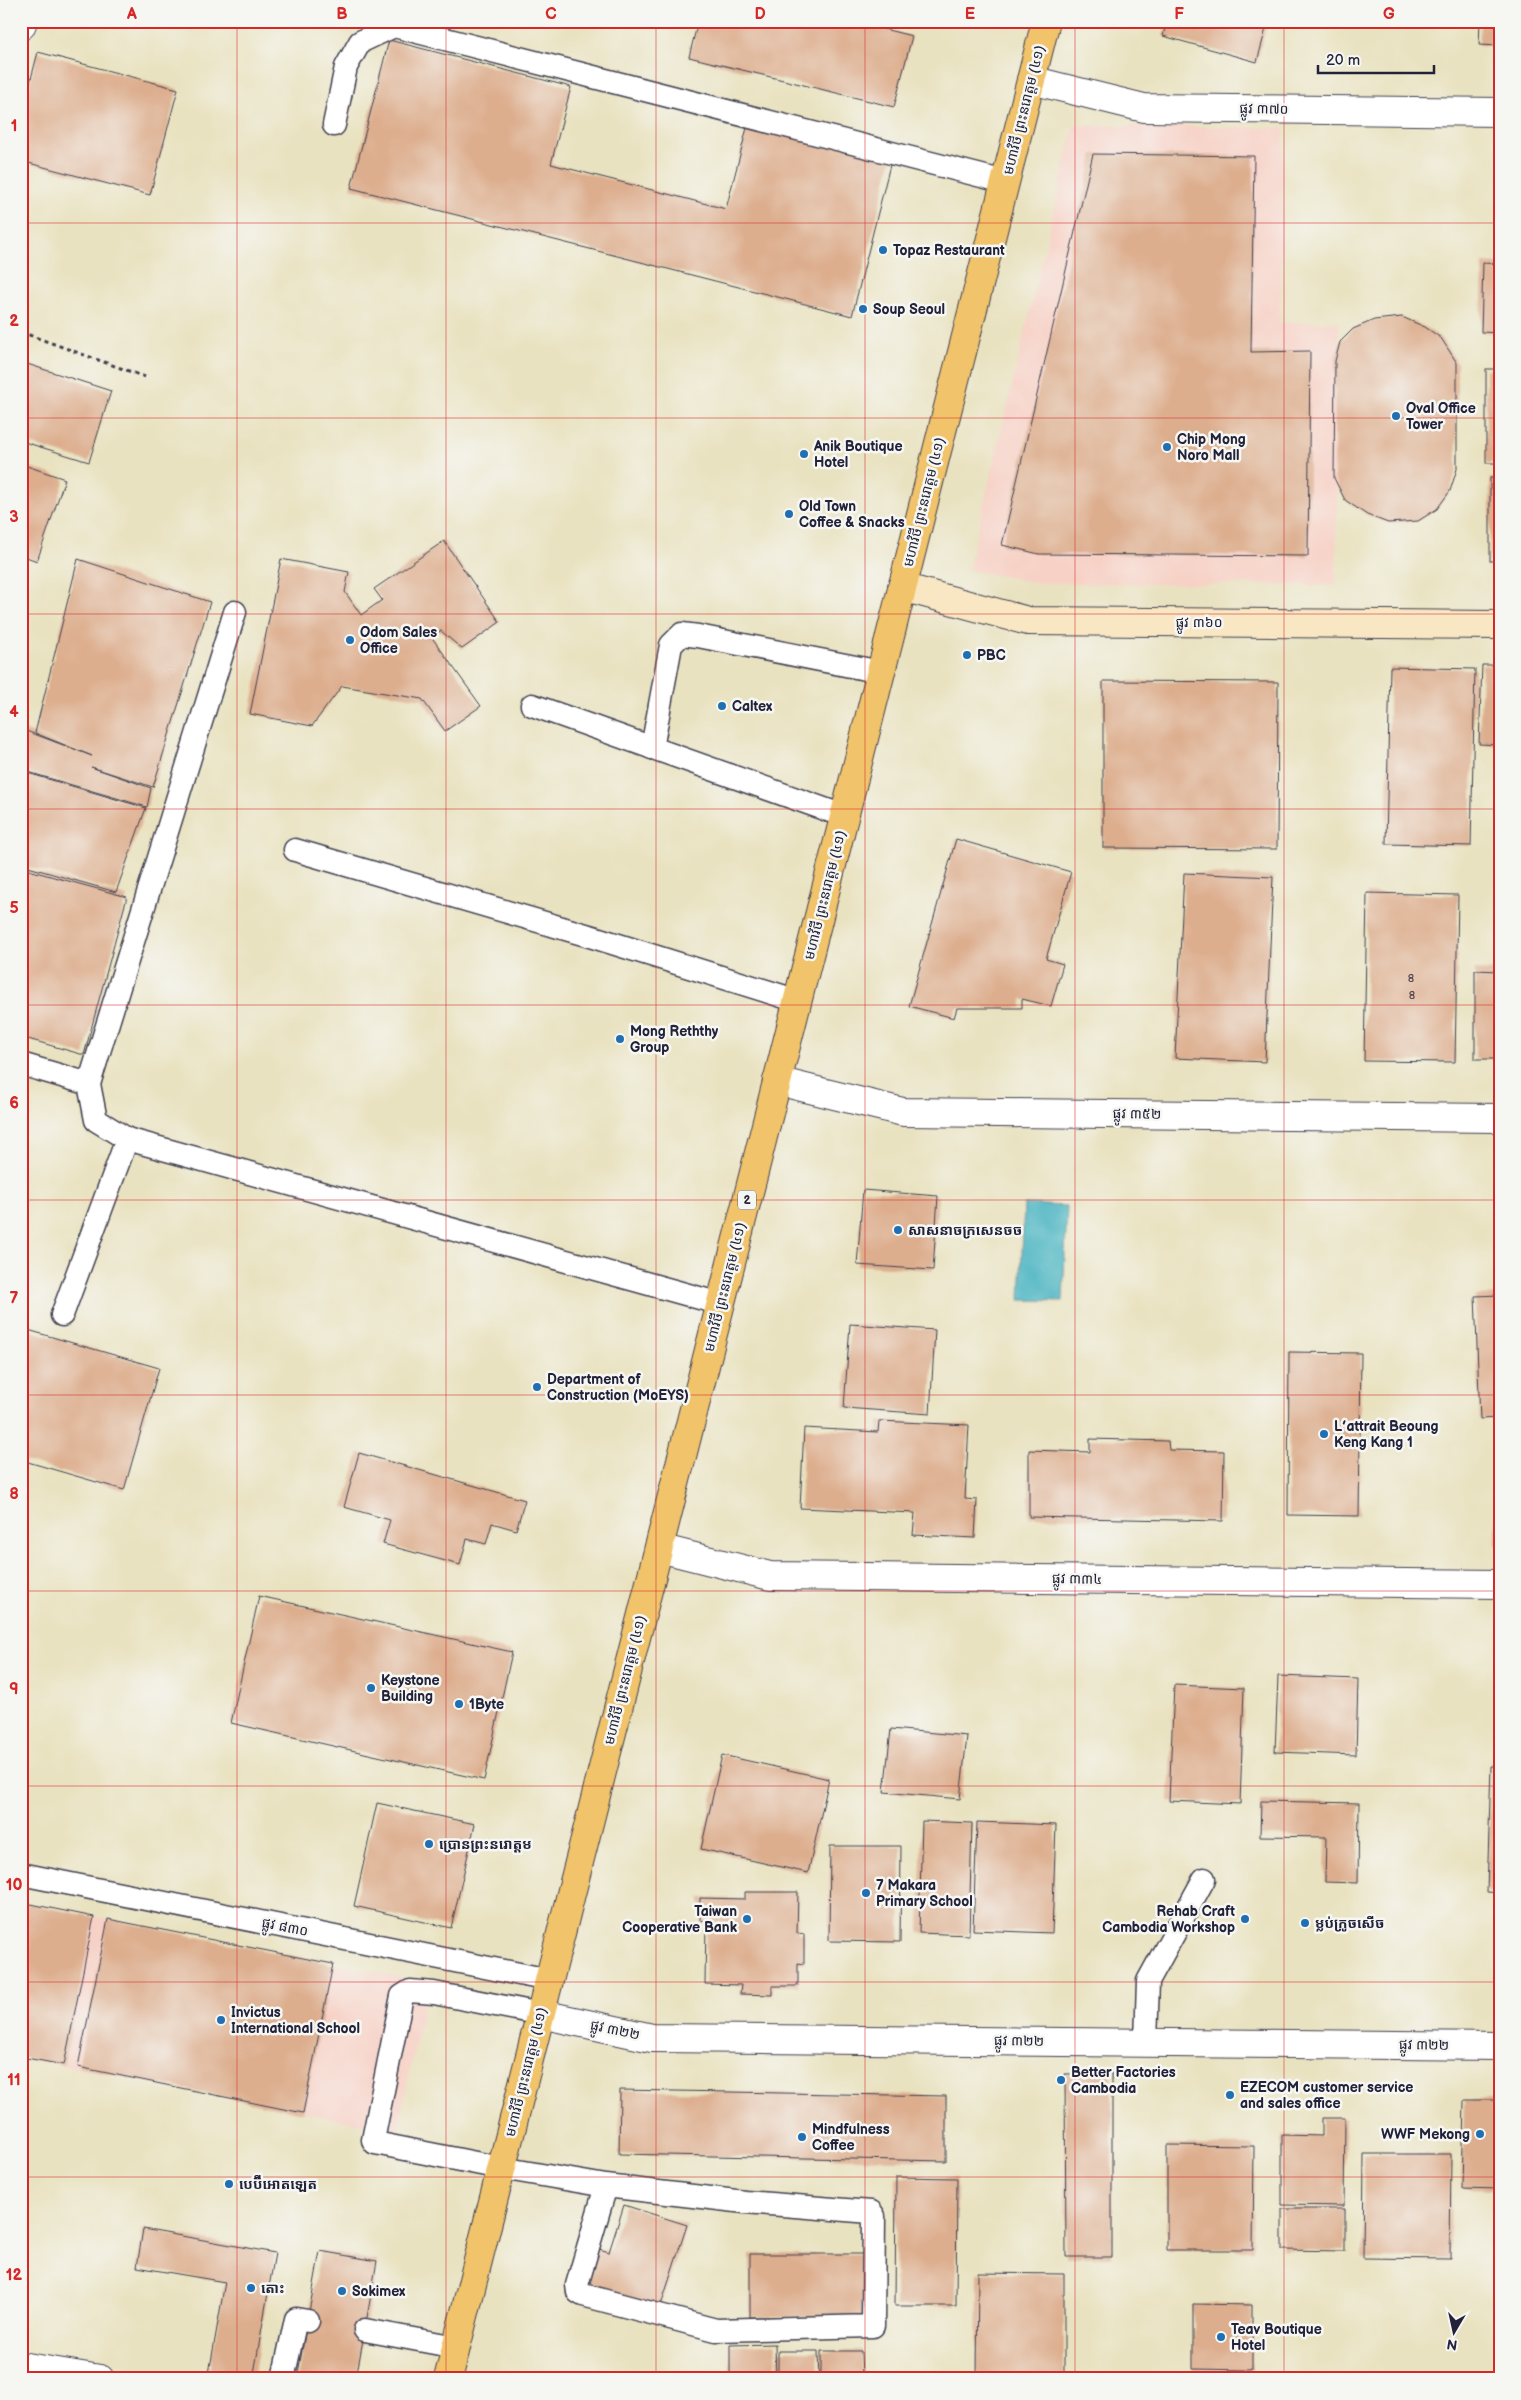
<svg xmlns="http://www.w3.org/2000/svg" width="1521" height="2400" font-family="'Balsamiq Sans','Noto Sans Khmer',sans-serif">
<style>
.built{fill:#f7d1c6}
.water{fill:#46b3c1;stroke:#346a7e}
.building{fill:#ddae8e}
.lines{fill:none;stroke-linecap:round;stroke-linejoin:round}
.lane-casing{stroke:#403f4f;stroke-width:25}
.street-casing{stroke:#403f4f;stroke-width:30}
.secondary-casing{stroke:#403f4f;stroke-width:30}
.primary-casing{stroke:#403f4f;stroke-width:30}
.path{stroke:#403f4f;stroke-width:3;stroke-dasharray:4 4;stroke-linecap:butt}
.lane{stroke:#fff;stroke-width:22}
.street{stroke:#fff;stroke-width:28}
.secondary{stroke:#f9e7c3;stroke-width:28}
.primary{stroke:#f1c36a;stroke-width:28}
.grid{fill:none;stroke:#d62828;stroke-width:1;stroke-opacity:0.55}
.poi-dot{fill:#1f6fb2;stroke:#f6f6f2;stroke-width:2}
.labels{text-anchor:middle;dominant-baseline:central;stroke-width:5;stroke-linejoin:round;paint-order:stroke}
.number-label{font-size:11px;fill:#514550}
.shield{fill:#f6f6f2;stroke:#626272;stroke-width:1}
.shield-label{font-size:12px;font-weight:bold;fill:#22223b}
.street-label{font-size:14px;fill:#22223b;stroke:#f6f6f2}
.poi-label{font-size:14px;font-weight:bold;fill:#22223b;stroke:#f6f6f2;text-anchor:start}
.neatline{fill:none;stroke:#d62828;stroke-width:2}
.grid-label{font-size:16px;text-anchor:middle;font-weight:bold;fill:#d62828}
</style>
<rect width="100%" height="100%" fill="#f6f6f2"/>
<filter id="ink" filterUnits="userSpaceOnUse"><feTurbulence type="fractalNoise" baseFrequency=".02" numOctaves="2"/><feDisplacementMap in="SourceGraphic" scale="10" xChannelSelector="R" yChannelSelector="G"/><feConvolveMatrix kernelMatrix="1 2 1 2 8 2 1 2 1" color-interpolation-filters="sRGB"/></filter>
<filter id="wash" filterUnits="userSpaceOnUse"><feTurbulence type="fractalNoise" baseFrequency=".0096" numOctaves="4" result="noise"/><feDisplacementMap in="SourceGraphic" scale="20" xChannelSelector="R" yChannelSelector="G"/><feGaussianBlur stdDeviation="1.12" result="paint"/><feColorMatrix in="noise" values="0 0 0 0 0 0 0 0 0 0 0 0 0 0 0 0 0 1.4 0 .05"/><feComposite in="paint" operator="in"/></filter>
<g filter="url(#wash)">
<rect width="100%" height="100%" fill="#e9e2c0"/>
<g class="built">
<polygon points="1074,125 1284,128 1280,323 1339,322 1336,585 1039,583 968,570"/>
<polygon points="21,1902 428,1983 398,2131 21,2057"/>
</g>
<polygon class="water" points="1024,1204 1067,1206 1063,1301 1020,1300"/>
<g id="blocks">
<g class="building">
<polygon points="698,21 851,21 912,36 894,107 689,57"/>
<polygon points="1167,21 1268,21 1257,62 1163,36"/>
<polygon points="1480,21 1500,21 1500,46 1479,45"/>
<polygon points="389,40 571,87 551,164 726,209 749,120 892,157 852,316 351,188"/>
<polygon points="38,52 178,89 150,195 21,161 21,117"/>
<polygon points="1093,154 1254,156 1251,352 1310,351 1308,556 1039,554 1002,545"/>
<polygon points="1483,263 1500,264 1500,333 1481,332"/>
<polygon points="1402,317 1425,327 1441,338 1457,363 1457,469 1450,491 1437,509 1418,521 1388,523 1367,515 1345,500 1334,478 1335,361 1340,342 1353,329 1374,320"/>
<polygon points="21,362 111,391 89,462 21,441"/>
<rect x="1486" y="369" width="14" height="94"/>
<polygon points="21,464 65,479 37,561 21,555"/>
<rect x="1490" y="478" width="10" height="83"/>
<polygon points="444,541 500,622 462,649 441,631 428,632 481,706 445,731 422,699 342,686 312,726 250,714 281,559 349,572 345,592 361,615 382,600 374,589"/>
<polygon points="78,559 210,602 153,787 91,767 151,788 147,807 21,770 21,729 92,756 35,733"/>
<polygon points="1482,665 1500,665 1500,745 1479,744"/>
<polygon points="1390,667 1475,669 1471,846 1386,844"/>
<polygon points="1103,681 1278,682 1277,849 1103,848"/>
<polygon points="21,771 146,808 116,892 21,865"/>
<polygon points="956,839 1071,872 1046,959 1063,964 1051,1006 1022,999 1022,1008 957,1008 954,1018 909,1006"/>
<polygon points="21,868 127,897 84,1055 21,1037"/>
<polygon points="1184,873 1273,877 1265,1062 1175,1058"/>
<polygon points="1367,893 1458,895 1455,1062 1364,1061"/>
<polygon points="1475,970 1500,971 1500,1059 1475,1059"/>
<polygon points="863,1190 938,1196 933,1270 857,1265"/>
<polygon points="1500,1295 1500,1418 1480,1419 1475,1296"/>
<polygon points="850,1324 935,1330 930,1414 844,1408"/>
<polygon points="21,1328 159,1368 124,1490 21,1460"/>
<polygon points="1289,1352 1361,1353 1359,1516 1288,1515"/>
<polygon points="879,1421 969,1425 965,1499 977,1500 975,1538 913,1535 915,1513 800,1508 804,1428 878,1432"/>
<polygon points="1498,1430 1500,1430 1500,1545 1496,1545"/>
<polygon points="1090,1439 1168,1441 1169,1450 1224,1451 1223,1521 1029,1517 1029,1450 1090,1452"/>
<polygon points="359,1453 525,1500 516,1530 492,1523 486,1544 467,1539 460,1565 383,1544 390,1520 344,1507"/>
<polygon points="259,1596 512,1652 484,1780 231,1723"/>
<polygon points="1278,1676 1358,1679 1356,1755 1275,1752"/>
<polygon points="1174,1685 1244,1688 1240,1804 1169,1801"/>
<polygon points="891,1729 967,1736 960,1799 884,1792"/>
<polygon points="722,1755 829,1779 808,1873 701,1849"/>
<polygon points="1491,1766 1500,1767 1500,1893 1487,1892"/>
<polygon points="1261,1801 1359,1803 1358,1883 1325,1882 1326,1837 1260,1836"/>
<polygon points="377,1803 475,1824 451,1928 354,1906"/>
<polygon points="922,1821 972,1823 969,1935 919,1933"/>
<polygon points="977,1822 1056,1825 1052,1933 973,1930"/>
<polygon points="830,1846 901,1846 900,1942 829,1941"/>
<polygon points="745,1892 798,1892 797,1933 804,1934 804,1964 798,1963 798,1986 772,1986 772,1995 740,1994 741,1985 705,1984 706,1921 700,1920 700,1898 745,1899"/>
<polygon points="21,1902 94,1917 64,2065 21,2057"/>
<polygon points="108,1919 333,1964 303,2113 78,2067"/>
<polygon points="1112,2073 1112,2257 1066,2257 1065,2074"/>
<polygon points="620,2090 946,2096 946,2161 619,2154"/>
<polygon points="1464,2100 1500,2100 1500,2189 1462,2188"/>
<polygon points="1322,2118 1345,2118 1344,2206 1282,2205 1282,2135 1322,2136"/>
<polygon points="1167,2145 1254,2146 1253,2250 1167,2250"/>
<polygon points="1364,2154 1451,2154 1450,2259 1363,2258"/>
<polygon points="896,2177 957,2178 956,2306 895,2306"/>
<polygon points="624,2205 687,2225 660,2308 584,2284 596,2248 609,2252"/>
<polygon points="1282,2209 1345,2209 1345,2251 1282,2250"/>
<polygon points="143,2229 275,2253 253,2379 208,2379 225,2282 137,2267"/>
<polygon points="320,2251 377,2261 356,2379 297,2379"/>
<polygon points="750,2254 869,2254 870,2318 750,2317"/>
<polygon points="978,2273 1064,2274 1064,2378 977,2377"/>
<polygon points="1193,2304 1252,2305 1252,2370 1193,2369"/>
<polygon points="775,2344 776,2379 730,2379 730,2345"/>
<polygon points="778,2351 818,2351 819,2379 778,2379"/>
<polygon points="821,2351 861,2351 862,2379 821,2379"/>
</g>
</g>
</g>
<g filter="url(#ink)">
<use href="#blocks" fill-opacity="0" stroke="#403f4f" stroke-width="1"/>
<g class="lines">
<g class="lane-casing">
<g id="lane">
<polyline points="334,125 346,67 360,42 394,26 1005,182"/>
<polyline points="235,612 89,1084 96,1120 127,1139 721,1304"/>
<polyline points="532,705 844,816"/>
<polyline points="652,748 671,645 682,634 698,636 881,672"/>
<polyline points="295,850 593,937 798,1001"/>
<polyline points="21,1064 89,1084"/>
<polyline points="62,1315 127,1139"/>
<polyline points="21,1874 549,1980"/>
<polyline points="541,2014 434,1993 410,1991 402,1996 373,2140 375,2143 501,2168 606,2186 745,2202 871,2212 874,2216 873,2326 716,2330 583,2295 578,2292 577,2285 606,2186"/>
<polyline points="1146,2042 1148,1981 1204,1879"/>
<polyline points="365,2330 456,2347"/>
<polyline points="283,2379 296,2319 308,2321"/>
</g>
</g>
<g class="street-casing">
<g id="street">
<polyline points="21,26 23,21"/>
<polyline points="1031,80 1144,108 1500,112"/>
<polyline points="777,1081 903,1112 1500,1118"/>
<polyline points="659,1548 770,1576 1500,1584"/>
<polyline points="541,2014 652,2038 1500,2046"/>
<polyline points="21,2366 100,2379"/>
</g>
</g>
<g class="secondary-casing">
<polyline id="secondary" points="902,587 1028,621 1500,625"/>
</g>
<g class="primary-casing">
<polyline id="primary" points="448,2379 1046,21"/>
</g>
<polyline class="path" points="21,332 148,378"/>
<use href="#lane" class="lane"/>
<use href="#street" class="street"/>
<use href="#secondary" class="secondary"/>
<use href="#primary" class="primary"/>
</g>
</g>
<path class="grid" d="M237,21V2379M446,21V2379M656,21V2379M865,21V2379M1075,21V2379M1284,21V2379M21,223H1500M21,418H1500M21,614H1500M21,809H1500M21,1005H1500M21,1200H1500M21,1395H1500M21,1591H1500M21,1786H1500M21,1982H1500M21,2177H1500"/>
<g class="poi-dot">
<circle cx="883" cy="250" r="5"/>
<circle cx="863" cy="309" r="5"/>
<circle cx="1396" cy="416" r="5"/>
<circle cx="1167" cy="447" r="5"/>
<circle cx="804" cy="454" r="5"/>
<circle cx="789" cy="514" r="5"/>
<circle cx="350" cy="640" r="5"/>
<circle cx="967" cy="655" r="5"/>
<circle cx="722" cy="706" r="5"/>
<circle cx="620" cy="1039" r="5"/>
<circle cx="898" cy="1230" r="5"/>
<circle cx="537" cy="1387" r="5"/>
<circle cx="1324" cy="1434" r="5"/>
<circle cx="371" cy="1688" r="5"/>
<circle cx="459" cy="1704" r="5"/>
<circle cx="429" cy="1844" r="5"/>
<circle cx="866" cy="1893" r="5"/>
<circle cx="747" cy="1919" r="5"/>
<circle cx="1245" cy="1919" r="5"/>
<circle cx="1305" cy="1923" r="5"/>
<circle cx="221" cy="2020" r="5"/>
<circle cx="1061" cy="2080" r="5"/>
<circle cx="1230" cy="2095" r="5"/>
<circle cx="1480" cy="2134" r="5"/>
<circle cx="802" cy="2137" r="5"/>
<circle cx="229" cy="2184" r="5"/>
<circle cx="251" cy="2288" r="5"/>
<circle cx="342" cy="2291" r="5"/>
<circle cx="1221" cy="2337" r="5"/>
</g>
<g class="labels">
<g class="number-label">
<text x="1411" y="978">8</text>
<text x="1412" y="995">8</text>
</g>
<rect class="shield" x="738" y="1190.5" width="18" height="19" rx="4"/>
<g class="shield-label">
<text x="747" y="1200">2</text>
</g>
<g class="street-label">
<text transform="translate(1264 109) rotate(1)">ផ្លូវ ៣៧០</text>
<text transform="translate(1024 110) rotate(-76)">មហាវិថី ព្រះនរោត្តម (៤១)</text>
<text transform="translate(924 502) rotate(-76)">មហាវិថី ព្រះនរោត្តម (៤១)</text>
<text x="1199" y="622">ផ្លូវ ៣៦០</text>
<text transform="translate(825 895) rotate(-76)">មហាវិថី ព្រះនរោត្តម (៤១)</text>
<text transform="translate(1137 1114) rotate(1)">ផ្លូវ ៣៥២</text>
<text transform="translate(725 1287) rotate(-76)">មហាវិថី ព្រះនរោត្តម (៤១)</text>
<text transform="translate(1077 1579) rotate(1)">ផ្លូវ ៣៣៤</text>
<text transform="translate(625 1680) rotate(-76)">មហាវិថី ព្រះនរោត្តម (៤១)</text>
<text transform="translate(285 1927) rotate(11)">ផ្លូវ ៨៣០</text>
<text transform="translate(615 2030) rotate(12)">ផ្លូវ ៣២២</text>
<text transform="translate(1019 2041) rotate(1)">ផ្លូវ ៣២២</text>
<text transform="translate(1424 2045) rotate(1)">ផ្លូវ ៣២២</text>
<text transform="translate(526 2072) rotate(-76)">មហាវិថី ព្រះនរោត្តម (៤១)</text>
</g>
<g class="poi-label">
<text x="893" y="250">Topaz Restaurant</text>
<text x="873" y="309">Soup Seoul</text>
<text x="1406" y="408">Oval Office<tspan x="1406" dy="16">Tower</tspan></text>
<text x="1177" y="439">Chip Mong<tspan x="1177" dy="16">Noro Mall</tspan></text>
<text x="814" y="446">Anik Boutique<tspan x="814" dy="16">Hotel</tspan></text>
<text x="799" y="506">Old Town<tspan x="799" dy="16">Coffee &amp; Snacks</tspan></text>
<text x="360" y="632">Odom Sales<tspan x="360" dy="16">Office</tspan></text>
<text x="977" y="655">PBC</text>
<text x="732" y="706">Caltex</text>
<text x="630" y="1031">Mong Reththy<tspan x="630" dy="16">Group</tspan></text>
<text x="908" y="1230">សាសនាចក្រសេនចច</text>
<text x="547" y="1379">Department of<tspan x="547" dy="16">Construction (MoEYS)</tspan></text>
<text x="1334" y="1426">L’attrait Beoung<tspan x="1334" dy="16">Keng Kang 1</tspan></text>
<text x="381" y="1680">Keystone<tspan x="381" dy="16">Building</tspan></text>
<text x="469" y="1704">1Byte</text>
<text x="439" y="1844">ប្រោនព្រះនរោត្តម</text>
<text x="876" y="1885">7 Makara<tspan x="876" dy="16">Primary School</tspan></text>
<text x="737" y="1911" text-anchor="end">Taiwan<tspan x="737" dy="16">Cooperative Bank</tspan></text>
<text x="1235" y="1911" text-anchor="end">Rehab Craft<tspan x="1235" dy="16">Cambodia Workshop</tspan></text>
<text x="1315" y="1923">ម្លប់ក្រូចសើច</text>
<text x="231" y="2012">Invictus<tspan x="231" dy="16">International School</tspan></text>
<text x="1071" y="2072">Better Factories<tspan x="1071" dy="16">Cambodia</tspan></text>
<text x="1240" y="2087">EZECOM customer service<tspan x="1240" dy="16">and sales office</tspan></text>
<text x="812" y="2129">Mindfulness<tspan x="812" dy="16">Coffee</tspan></text>
<text x="1470" y="2134" text-anchor="end">WWF Mekong</text>
<text x="239" y="2184">បេប៊ីអោតឡេត</text>
<text x="261" y="2288">តោះ</text>
<text x="352" y="2291">Sokimex</text>
<text x="1231" y="2329">Teav Boutique<tspan x="1231" dy="16">Hotel</tspan></text>
</g>
</g>
<rect width="1521" height="2400" fill="none" stroke="#f6f6f2" stroke-width="55"/>
<g transform="translate(1454 2332) rotate(189)" stroke="#f6f6f2" stroke-width="4" paint-order="stroke">
<path d="M0-4L9 19L0 12L-9 19Z" fill="#22223b"/>
<text y="-8" font-size="14" font-weight="bold" text-anchor="middle" fill="#22223b">N</text>
</g>
<path d="M1318 65v8h116v-8" fill="none" stroke="#22223b" stroke-width="2.5"/>
<text x="1326" y="65" font-size="15" fill="#22223b" stroke="#f6f6f2" stroke-width="4" paint-order="stroke">20 m</text>
<rect x="28" y="28" width="1466" height="2344" class="neatline"/>
<g class="grid-label">
<text x="132" y="19">A</text>
<text x="342" y="19">B</text>
<text x="551" y="19">C</text>
<text x="760" y="19">D</text>
<text x="970" y="19">E</text>
<text x="1179" y="19">F</text>
<text x="1389" y="19">G</text>
<text x="14" y="131">1</text>
<text x="14" y="326">2</text>
<text x="14" y="522">3</text>
<text x="14" y="717">4</text>
<text x="14" y="913">5</text>
<text x="14" y="1108">6</text>
<text x="14" y="1303">7</text>
<text x="14" y="1499">8</text>
<text x="14" y="1694">9</text>
<text x="14" y="1890">10</text>
<text x="14" y="2085">11</text>
<text x="14" y="2280">12</text>
</g>
</svg>
